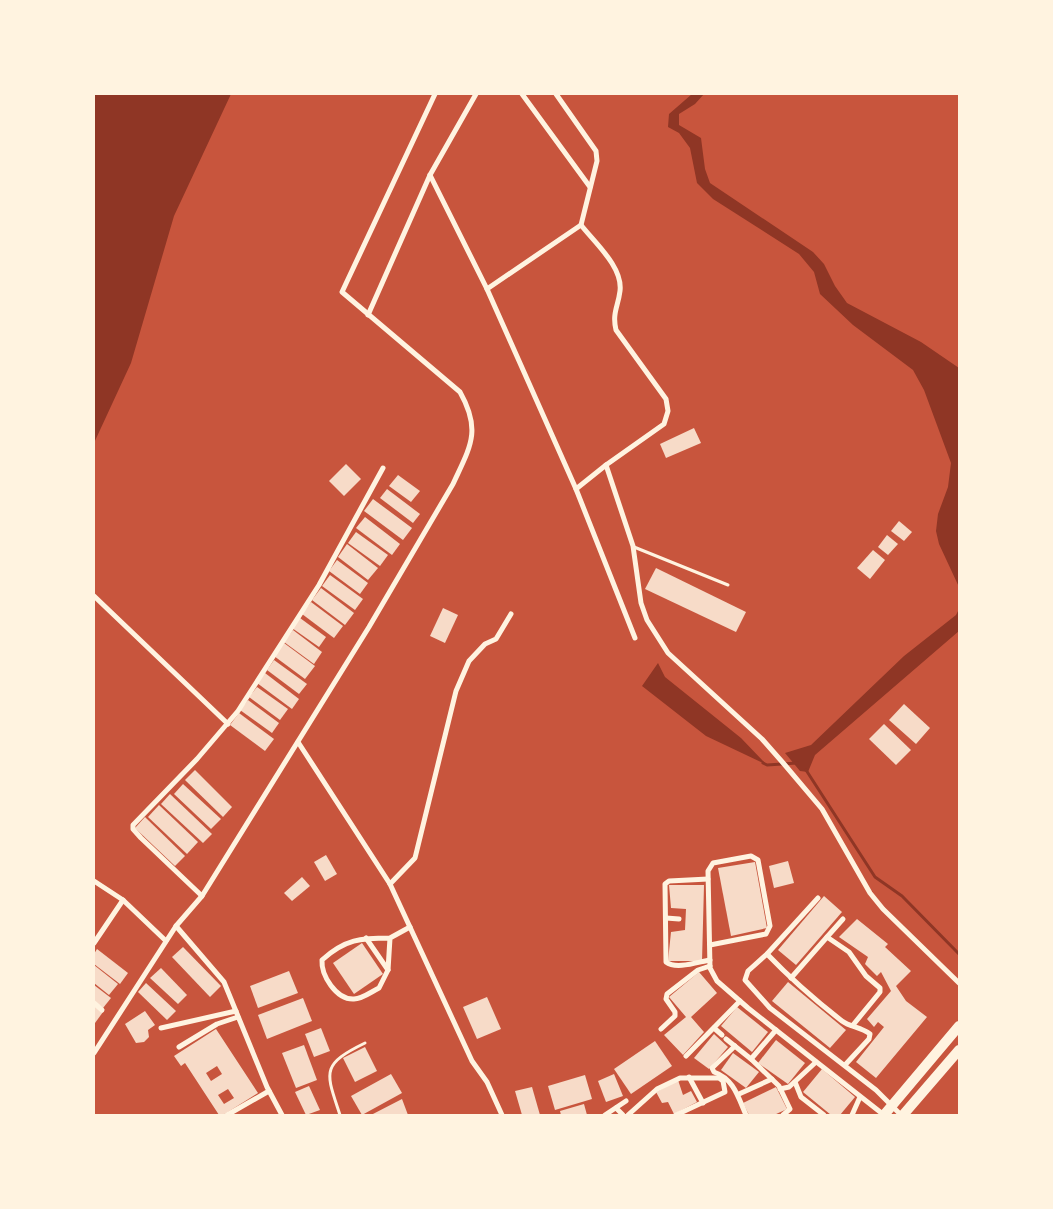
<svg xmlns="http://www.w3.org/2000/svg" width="1053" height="1209" font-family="'Exo 2',sans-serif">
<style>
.water{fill:#8f3625}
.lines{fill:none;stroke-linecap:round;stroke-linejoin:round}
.stream{stroke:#8f3625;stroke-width:3}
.building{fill:#f7dbc8;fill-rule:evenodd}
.service{stroke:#fff3e0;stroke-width:3}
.minor{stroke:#fff3e0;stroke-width:5}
.secondary{stroke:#fff3e0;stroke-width:10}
</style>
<rect width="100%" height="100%" fill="#c8553d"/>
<g class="water">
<polygon points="94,94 231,94 174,216 131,363 94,443"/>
<polygon points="692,94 704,94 695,104 679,114 679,125 701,138 705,169 710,183 813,252 824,264 835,286 847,303 921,342 959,368 959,587 939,544 936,531 938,514 948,487 951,463 924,390 913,370 853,325 820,294 814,272 799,254 713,199 697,183 690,148 679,133 668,127 669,114"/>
<polygon points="959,609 959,631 815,755 808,772 800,771 785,753 811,745 904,656 956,615"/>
<polygon points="658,663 665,677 741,738 767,765 706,736 642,686"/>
</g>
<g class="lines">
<g class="stream">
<polyline points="763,763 767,765 797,763"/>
<polyline points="806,770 875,877 902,896 959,954"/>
</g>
</g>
<g class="building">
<polygon points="694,428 701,443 666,458 660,444"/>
<polygon points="346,464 361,479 344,496 329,481"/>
<polygon points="398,475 420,491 411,502 389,486"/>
<polygon points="387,489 420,514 413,523 380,498"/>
<polygon points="373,499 412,528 403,540 364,511"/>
<polygon points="365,517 400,544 392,555 356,528"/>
<polygon points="899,521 912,532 904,541 891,531"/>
<polygon points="356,532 388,555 380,566 348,543"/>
<polygon points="887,535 898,544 888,555 878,547"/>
<polygon points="347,544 378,568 368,580 338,557"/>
<polygon points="873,550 885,560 870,579 857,568"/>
<polygon points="337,560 368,583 360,594 329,571"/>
<polygon points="656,568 746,612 736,632 645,589"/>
<polygon points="330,575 363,599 355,610 322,586"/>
<polygon points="321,588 354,613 345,625 312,600"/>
<polygon points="311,602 343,626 334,638 302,614"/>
<polygon points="443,608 458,615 445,643 430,636"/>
<polygon points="300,618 326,637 319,647 292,628"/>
<polygon points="293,630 322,652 314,664 284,642"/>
<polygon points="284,643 315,666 305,679 274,656"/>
<polygon points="274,660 307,684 299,694 267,670"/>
<polygon points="265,673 299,699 292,709 257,683"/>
<polygon points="257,687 288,709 280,720 249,697"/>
<polygon points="248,700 279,723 272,733 240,710"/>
<polygon points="904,704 930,728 916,744 889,720"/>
<polygon points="239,713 274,739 265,751 230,725"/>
<polygon points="884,724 911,750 896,765 869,739"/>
<polygon points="195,770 232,807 223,817 185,780"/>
<polygon points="183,784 221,819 211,829 174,794"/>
<polygon points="170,794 212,834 203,843 161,804"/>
<polygon points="159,805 198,842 187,854 148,817"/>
<polygon points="145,817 185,856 175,866 135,828"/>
<polygon points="326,855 337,874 325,881 314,862"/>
<polygon points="788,861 794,883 774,888 769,866"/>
<polygon points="755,862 767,928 731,936 718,868"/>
<polygon points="302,877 310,886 292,901 284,893"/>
<polygon points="669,885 704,885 702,961 668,961 671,932 685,930 686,909 671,908"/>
<polygon points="824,896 842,912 796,965 778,950"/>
<polygon points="857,919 888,944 885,947 911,971 896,986 906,1001 927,1017 876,1078 856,1062 884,1027 878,1022 874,1027 867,1019 891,991 881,972 877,976 865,964 868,957 839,937"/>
<polygon points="362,943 383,974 354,994 333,963"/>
<polygon points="183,947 221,986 210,997 172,957"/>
<polygon points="97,949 128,973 120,984 94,964 94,954"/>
<polygon points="94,965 118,984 109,995 94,983"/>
<polygon points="161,968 187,995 178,1004 150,978"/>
<polygon points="289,971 298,993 258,1008 250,986"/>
<polygon points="699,972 717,993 691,1017 704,1032 683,1055 664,1035 686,1017 669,997"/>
<polygon points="788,982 846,1030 830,1048 772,1001"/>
<polygon points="146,983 176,1011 167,1020 138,992"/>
<polygon points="94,985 111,998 103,1008 94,1001"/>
<polygon points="487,997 501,1029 477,1039 463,1007"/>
<polygon points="303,998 312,1021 267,1039 258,1015"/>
<polygon points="94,1005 103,1012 95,1023 94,1022"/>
<polygon points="737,1007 768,1032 752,1052 721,1026"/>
<polygon points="145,1011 155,1025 148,1030 149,1037 144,1042 136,1043 125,1024"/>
<polygon points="321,1028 330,1051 314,1057 305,1034"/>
<path d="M216,1029L258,1093L223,1115H219L185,1063L181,1066L174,1056ZM217,1066L222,1074L211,1081L206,1073ZM228,1089L234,1098L224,1104L218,1095Z"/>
<polygon points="714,1034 728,1047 709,1069 694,1058"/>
<polygon points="776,1040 805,1063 788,1084 758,1063"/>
<polygon points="655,1041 672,1066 631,1094 614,1069"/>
<polygon points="304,1045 317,1080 296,1088 282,1053"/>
<polygon points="365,1047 377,1071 355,1082 343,1058"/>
<polygon points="733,1053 759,1072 746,1088 721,1070"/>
<polygon points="822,1069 855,1097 840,1115 831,1115 803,1092"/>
<polygon points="391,1074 402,1093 362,1115 351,1096"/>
<polygon points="614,1074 623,1096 606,1102 598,1081"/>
<polygon points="585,1075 592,1099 555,1110 548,1086"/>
<polygon points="678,1080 683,1095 691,1091 697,1102 674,1114 668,1102 662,1103 656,1092"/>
<polygon points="309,1086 320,1110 306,1115 295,1092"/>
<polygon points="532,1087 540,1115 522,1115 515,1091"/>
<polygon points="776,1087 787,1109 774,1115 749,1115 743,1103"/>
<polygon points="402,1099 408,1115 371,1115"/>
<polygon points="584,1104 587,1115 561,1115 560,1111"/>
</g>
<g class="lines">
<g class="service">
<polyline points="634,547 728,585"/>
<path d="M340,1115C326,1072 320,1065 365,1043"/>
</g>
<g class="minor">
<polyline points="522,94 590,187"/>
<path d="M556,94L596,151L597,161L581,225C595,243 623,267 620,291C618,307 612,313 616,330L666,399L668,411L664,424L606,465L633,546L641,603L647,620L668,653L762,739L784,764L822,809L870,893L883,909L959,983"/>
<polyline points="430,175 487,289 576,489 606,465"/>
<polyline points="487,289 581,225"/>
<polyline points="368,315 430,175 476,94"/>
<polyline points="576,489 635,638"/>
<polyline points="94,596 228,724"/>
<polyline points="298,742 390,884 472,1061 487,1082 502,1115"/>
<path d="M708,879L669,881L665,884L666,962C676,970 698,962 710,960"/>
<polyline points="94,881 123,900 166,941"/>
<polyline points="390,884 415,858 456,691 469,661 485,644 496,639 511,614"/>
<polyline points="202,896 141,838 133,829 133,825 197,759 238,711 319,585 383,468"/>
<polyline points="818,898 767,954 748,971 745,980 770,1008 876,1090 901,1115"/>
<polyline points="666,918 679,919"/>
<polyline points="176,926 224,982 267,1087 282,1115"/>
<polyline points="827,937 843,919"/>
<polyline points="366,938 388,970"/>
<path d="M390,938C361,938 345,939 322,960C321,975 336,1000 354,999C362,999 371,992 379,988L388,970L390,938L410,927"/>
<polyline points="94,943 123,900"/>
<polyline points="710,945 766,934 770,926 758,860 751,856 713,863 708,871 710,968 717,981 748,1008 884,1115"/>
<path d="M767,954C790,978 815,1000 842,1021C850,1027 861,1027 870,1034L869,1039L845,1065"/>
<polyline points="791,978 827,937 849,952 866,976 880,988 880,992 853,1025"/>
<polyline points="94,1003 102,1010"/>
<polyline points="161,1028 236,1011"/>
<polyline points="714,1028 722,1035"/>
<polyline points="661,1029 675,1016 675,1012 666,999 667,994 698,970 710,966"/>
<polyline points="726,1039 751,1059 776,1030"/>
<path d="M735,1046L712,1068L714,1072C734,1079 738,1097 746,1115"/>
<polyline points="179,1047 217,1024 238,1017"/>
<path d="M94,1053L176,926L202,896L369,627L453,484C470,447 482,431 460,392L342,292L435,94"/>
<polyline points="686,1056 740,1001"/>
<polyline points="751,1059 779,1086 790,1109 783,1115"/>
<polyline points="689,1077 703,1103"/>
<polyline points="795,1082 801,1097 824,1115"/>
<polyline points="780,1089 789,1087 816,1062"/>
<polyline points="739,1094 772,1079"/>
<polyline points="616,1108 623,1115"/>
<polyline points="227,1115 269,1091"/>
<polyline points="605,1115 626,1101"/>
<polyline points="628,1115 657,1089 680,1078 719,1078 723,1081 725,1092 676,1115"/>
<polyline points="852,1115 860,1097"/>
</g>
<g class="secondary">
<polyline points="884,1115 959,1026"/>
<polyline points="903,1115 959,1050"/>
</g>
</g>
<rect width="1053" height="1209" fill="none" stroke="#fff3e0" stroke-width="190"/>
</svg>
